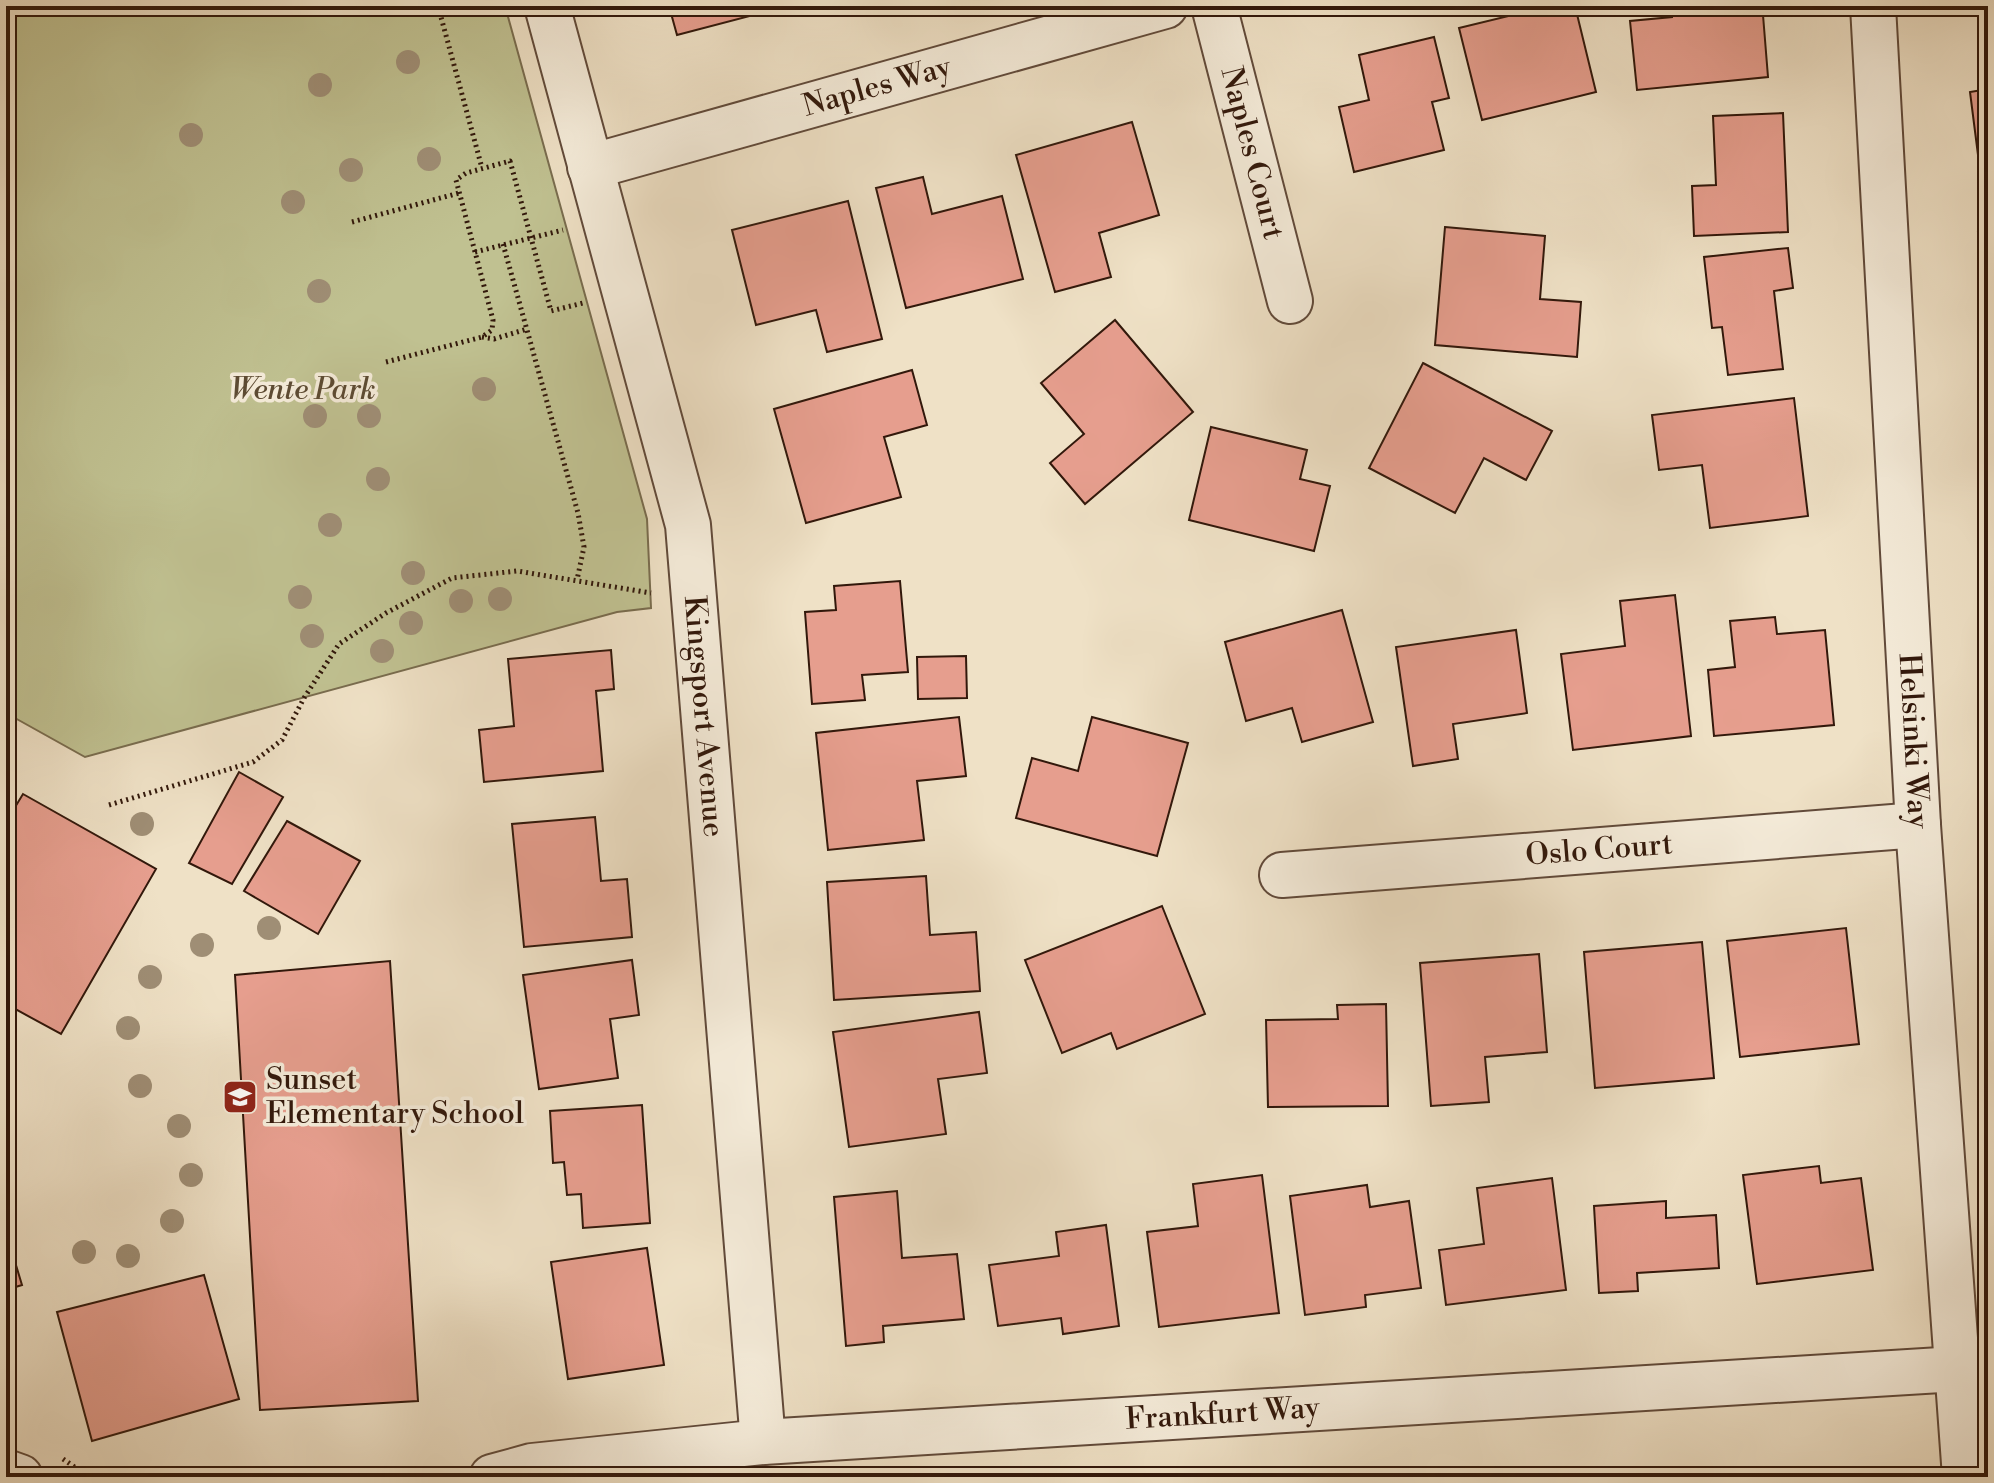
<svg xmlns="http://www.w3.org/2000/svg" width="1994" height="1483" font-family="'Libre Bodoni',serif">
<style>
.green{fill:#c0c191;stroke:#796c4e;stroke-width:2}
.building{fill:#e69e8e;stroke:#32180b;stroke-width:2}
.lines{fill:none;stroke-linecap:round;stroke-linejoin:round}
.minor-casing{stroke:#614a3a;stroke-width:48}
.path{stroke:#32180b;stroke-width:5;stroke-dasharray:2 4;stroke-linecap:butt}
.minor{stroke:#f5ecda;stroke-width:44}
.tree{fill:#9f8e75}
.labels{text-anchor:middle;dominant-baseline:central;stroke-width:7;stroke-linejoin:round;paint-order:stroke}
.street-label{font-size:30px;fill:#32180b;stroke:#f5ecda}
.park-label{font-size:30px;font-style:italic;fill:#5d4b33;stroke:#f5ecda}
.poi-label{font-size:30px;fill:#32180b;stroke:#f5ecda;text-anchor:start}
</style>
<rect width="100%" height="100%" fill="#efe1c6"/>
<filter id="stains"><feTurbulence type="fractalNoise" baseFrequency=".0025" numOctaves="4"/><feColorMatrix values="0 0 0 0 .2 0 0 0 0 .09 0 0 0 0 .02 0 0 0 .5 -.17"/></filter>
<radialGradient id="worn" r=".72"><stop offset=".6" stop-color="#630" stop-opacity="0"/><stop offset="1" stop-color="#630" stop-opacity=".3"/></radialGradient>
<polygon class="green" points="6,6 505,6 647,519 651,608 617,612 85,757 6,713"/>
<g class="building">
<polygon points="669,6 788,6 677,35"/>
<polygon points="1550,6 1575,6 1596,92 1482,120 1459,28"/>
<polygon points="1671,6 1776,6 1777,14 1763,15 1768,77 1637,90 1630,21 1672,17"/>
<polygon points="1983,6 1988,6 1988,55"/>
<polygon points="1434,37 1449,98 1432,102 1444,150 1354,172 1339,107 1369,100 1359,55"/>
<polygon points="1988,89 1988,209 1985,210 1970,92"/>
<polygon points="1783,113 1788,232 1694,236 1692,186 1716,185 1713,116"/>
<polygon points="1132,122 1159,215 1099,233 1111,277 1055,292 1016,155"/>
<polygon points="923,177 932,214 1002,196 1023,279 906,308 876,188"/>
<polygon points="848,201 882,339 827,352 816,310 756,325 732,230"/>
<polygon points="1445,227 1545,236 1540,299 1581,302 1577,357 1435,345"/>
<polygon points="1988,231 1988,315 1978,232"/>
<polygon points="1788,248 1793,288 1774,291 1783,369 1728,375 1722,327 1712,328 1704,257"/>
<polygon points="1115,320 1193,412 1085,504 1050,463 1084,434 1041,383"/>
<polygon points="1423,363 1552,431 1526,480 1484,458 1455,513 1369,468"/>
<polygon points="912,370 927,425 884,437 901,497 806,523 774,409"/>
<polygon points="1794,398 1808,516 1710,528 1702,465 1659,470 1652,415"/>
<polygon points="1211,427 1307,450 1300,479 1330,486 1314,551 1189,520"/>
<polygon points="900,581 908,672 862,675 865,700 812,704 805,612 836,610 834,586"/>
<polygon points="1675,595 1691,736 1573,750 1561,654 1625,646 1620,601"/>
<polygon points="1342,610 1373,722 1302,742 1292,708 1246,721 1225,642"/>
<polygon points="1775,617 1777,634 1825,630 1834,725 1714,736 1708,670 1735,667 1730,621"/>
<polygon points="1516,630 1527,713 1453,724 1458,759 1413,766 1396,647"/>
<polygon points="611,650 614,689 596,691 603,771 484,782 479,730 514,726 508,659"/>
<polygon points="966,656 967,698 918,699 917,657"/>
<polygon points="959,717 966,776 917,781 924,840 828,850 816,733"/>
<polygon points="1092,717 1188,743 1157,856 1016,818 1032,758 1078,771"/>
<polygon points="239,772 283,797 232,884 189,863"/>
<polygon points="23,794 156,869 61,1034 6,1004 6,822"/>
<polygon points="595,817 601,881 627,879 632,937 524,947 512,824"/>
<polygon points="287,821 360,861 318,934 244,891"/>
<polygon points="926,876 930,935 976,932 980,991 834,1000 827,882"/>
<polygon points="1162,906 1205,1014 1117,1049 1111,1033 1062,1053 1025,960"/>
<polygon points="1846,928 1859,1044 1740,1057 1727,941"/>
<polygon points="1702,942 1714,1078 1595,1088 1584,952"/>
<polygon points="1539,954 1547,1052 1485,1057 1489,1102 1431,1106 1420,963"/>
<polygon points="632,960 639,1015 610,1019 618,1078 539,1089 523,975"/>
<polygon points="390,961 418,1401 260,1410 235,975"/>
<polygon points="1386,1004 1388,1106 1268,1107 1266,1020 1338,1019 1337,1005"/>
<polygon points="979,1012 987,1073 938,1079 946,1134 849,1147 833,1032"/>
<polygon points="642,1105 650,1223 583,1228 581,1194 567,1195 564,1162 553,1163 550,1111"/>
<polygon points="1819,1166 1821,1183 1861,1178 1873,1270 1757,1284 1743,1175"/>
<polygon points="1262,1175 1279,1313 1159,1327 1147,1232 1198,1226 1193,1184"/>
<polygon points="1552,1178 1566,1290 1446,1305 1439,1250 1484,1244 1477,1188"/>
<polygon points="1367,1185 1370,1207 1409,1201 1421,1288 1365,1295 1366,1307 1305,1315 1290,1196"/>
<polygon points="897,1191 902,1258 957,1254 964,1319 883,1326 884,1342 846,1346 834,1197"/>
<polygon points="1666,1201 1666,1218 1716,1215 1719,1268 1637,1273 1638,1291 1599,1293 1594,1206"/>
<polygon points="1106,1225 1119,1326 1063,1334 1061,1318 998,1326 989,1265 1059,1256 1056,1232"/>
<polygon points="6,1232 22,1285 6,1290"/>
<polygon points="647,1248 664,1365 568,1379 551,1262"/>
<polygon points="204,1275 239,1399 92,1441 57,1312"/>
</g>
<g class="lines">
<g class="minor-casing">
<g id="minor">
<path id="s1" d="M547,6L688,525L763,1442"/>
<path id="s2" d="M1214,6L1290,301"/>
<path id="s3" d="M1873,6L1918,825L1965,1477"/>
<path id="s4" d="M590,167L1165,6"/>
<path id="s5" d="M1282,875L1918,825"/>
<polyline points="6,1472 20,1477"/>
<path id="s6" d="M492,1477L532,1466L763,1442L1957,1369"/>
</g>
</g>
<g class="path">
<polyline points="438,6 482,168"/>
<polyline points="352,222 459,193"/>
<polyline points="503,244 578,513 584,547 577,580"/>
<polyline points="475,252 563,230"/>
<polyline points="482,337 494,339 527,329"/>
<polyline points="386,362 482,337 492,330 493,320 456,180 466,173 510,161 551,311 583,303"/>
<polyline points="109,805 253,762 282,740 304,698 339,644 386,613 452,578 517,571 651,593"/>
<polyline points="63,1459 89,1477"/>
</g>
<use href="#minor" class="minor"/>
</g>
<g class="tree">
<circle cx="408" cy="62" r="12"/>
<circle cx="320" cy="85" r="12"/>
<circle cx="191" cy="135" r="12"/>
<circle cx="429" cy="159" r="12"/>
<circle cx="351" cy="170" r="12"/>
<circle cx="293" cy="202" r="12"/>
<circle cx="319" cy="291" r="12"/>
<circle cx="484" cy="389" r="12"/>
<circle cx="315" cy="416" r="12"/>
<circle cx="369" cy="416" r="12"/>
<circle cx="378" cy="479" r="12"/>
<circle cx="330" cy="525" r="12"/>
<circle cx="413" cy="573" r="12"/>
<circle cx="300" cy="597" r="12"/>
<circle cx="500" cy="599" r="12"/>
<circle cx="461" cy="601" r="12"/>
<circle cx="411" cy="623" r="12"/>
<circle cx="312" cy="636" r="12"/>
<circle cx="382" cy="651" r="12"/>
<circle cx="142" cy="824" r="12"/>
<circle cx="269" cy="928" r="12"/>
<circle cx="202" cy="945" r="12"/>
<circle cx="150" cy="977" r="12"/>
<circle cx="128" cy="1028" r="12"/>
<circle cx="140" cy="1086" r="12"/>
<circle cx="179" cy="1126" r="12"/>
<circle cx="191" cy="1175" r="12"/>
<circle cx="172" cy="1221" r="12"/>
<circle cx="84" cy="1252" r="12"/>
<circle cx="128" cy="1256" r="12"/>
</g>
<defs>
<g id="school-square" transform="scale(1.8)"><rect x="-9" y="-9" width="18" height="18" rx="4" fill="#8f2418" stroke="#f5ecda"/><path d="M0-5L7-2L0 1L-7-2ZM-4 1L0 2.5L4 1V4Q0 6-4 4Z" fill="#fff"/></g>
</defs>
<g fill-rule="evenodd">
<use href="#school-square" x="240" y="1097"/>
</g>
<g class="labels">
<g class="street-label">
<text stroke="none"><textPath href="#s4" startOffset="298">Naples Way</textPath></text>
<text stroke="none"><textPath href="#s2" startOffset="152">Naples Court</textPath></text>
<text stroke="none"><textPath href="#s1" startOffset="730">Kingsport Avenue</textPath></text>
<text stroke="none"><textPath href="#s3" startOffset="736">Helsinki Way</textPath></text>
<text stroke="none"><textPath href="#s5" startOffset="318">Oslo Court</textPath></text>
<text stroke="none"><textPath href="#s6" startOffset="734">Frankfurt Way</textPath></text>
</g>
<g class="park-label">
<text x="303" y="390">Wente Park</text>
</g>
<g class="poi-label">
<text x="266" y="1080">Sunset<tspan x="266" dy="34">Elementary School</tspan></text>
</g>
</g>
<rect width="1994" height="1483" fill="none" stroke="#efe1c6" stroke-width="32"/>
<rect x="8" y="8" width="1978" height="1467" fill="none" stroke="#32180b" stroke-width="4"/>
<rect x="16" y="16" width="1962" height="1451" fill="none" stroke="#32180b" stroke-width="2"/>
<rect width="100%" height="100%" filter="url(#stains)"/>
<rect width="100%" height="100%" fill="url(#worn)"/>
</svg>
